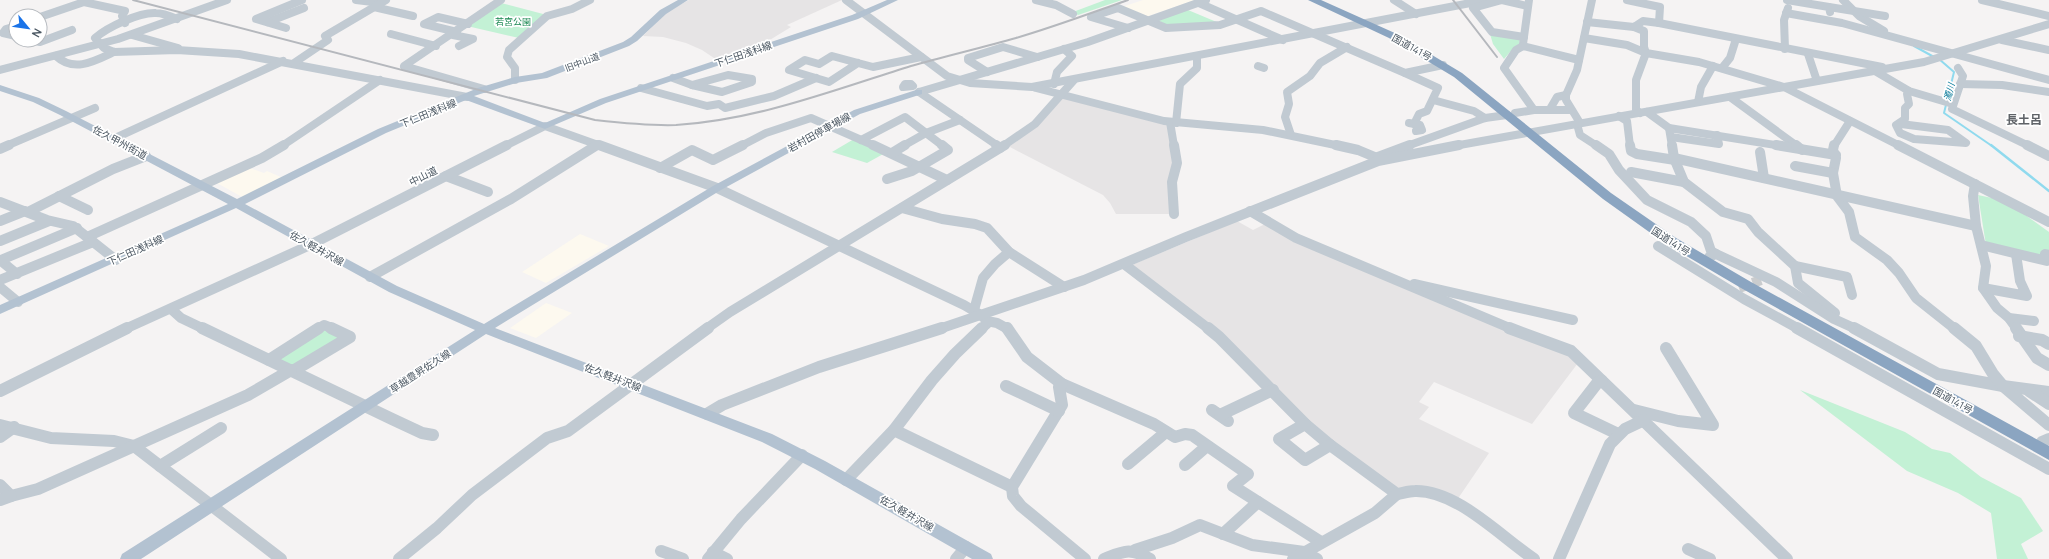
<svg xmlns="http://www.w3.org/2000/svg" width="2049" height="559" font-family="Manrope,'Noto Sans JP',sans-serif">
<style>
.commercial{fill:#fdf9ef}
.education{fill:#e6e4e5}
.green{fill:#c3f1d5}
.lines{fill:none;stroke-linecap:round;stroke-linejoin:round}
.stream-far1{stroke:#90daee;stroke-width:2}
.stream{stroke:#90daee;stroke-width:2.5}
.minor-tunnel{stroke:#caccce;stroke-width:10;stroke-dasharray:10 4.5;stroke-linecap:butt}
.minor-far2{stroke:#c1cad2;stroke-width:8}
.minor-far1{stroke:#c1cad2;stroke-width:10}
.minor{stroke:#c1cad2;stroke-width:12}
.major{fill:#b3c2d1;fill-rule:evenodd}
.highway{fill:#8ba5c1;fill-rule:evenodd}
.rail{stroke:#b5b8bd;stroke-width:2}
.labels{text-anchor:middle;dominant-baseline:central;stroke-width:3.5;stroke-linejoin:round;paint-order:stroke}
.far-park-label{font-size:9px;fill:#17864f;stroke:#fff}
.far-street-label{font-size:9px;fill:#4a5661;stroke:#fff}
.far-water-label{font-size:9px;font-style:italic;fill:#0c7c9b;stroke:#fff}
.street-label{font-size:10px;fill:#4a5661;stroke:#fff}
.quarter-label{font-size:12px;font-weight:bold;fill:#5f6368;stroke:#fff}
</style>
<rect width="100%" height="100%" fill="#f5f3f3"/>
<g class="commercial">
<polygon points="1143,0 1195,0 1145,17 1122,7"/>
<polygon points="247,167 264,173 267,171 283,178 244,198 215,182"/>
<polygon points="580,234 609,246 546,283 522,272"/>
<polygon points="546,303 572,313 536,338 510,328"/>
</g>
<g class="education">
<polygon points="689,0 842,0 787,25 791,27 760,46 717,60 702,50 686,43 663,37 643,36 668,11"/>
<polygon points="1062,98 1167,124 1174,162 1172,214 1116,214 1110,203 1103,195 1008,146"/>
<polygon points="1237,221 1253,230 1267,223 1571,355 1578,363 1532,424 1434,382 1419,402 1429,407 1419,419 1489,453 1457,500 1397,489 1324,437 1132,265"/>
</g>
<g class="green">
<polygon points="1105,0 1122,0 1078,15 1073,12"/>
<polygon points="501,3 547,15 519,38 467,26"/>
<polygon points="1188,10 1219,23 1169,26 1157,20"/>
<polygon points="1490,34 1520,39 1519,44 1510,52 1504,59 1493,44"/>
<polygon points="854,139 885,153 867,163 832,152"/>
<polygon points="1978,195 2006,201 2049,232 2049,254 2045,259 1986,245"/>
<polygon points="324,328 345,338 296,368 275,358"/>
<polygon points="1800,390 1905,432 1932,449 1950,453 1981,477 2021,498 2043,531 2021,544 2028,559 1997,559 1991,513 1958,493 1907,471"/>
</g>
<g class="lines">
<g class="stream-far1">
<polyline points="1914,46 1934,57"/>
<polyline points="1939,59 1954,72 1944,113 1992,146"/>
</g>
<polyline class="stream" points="1991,145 2049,191"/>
<polyline class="minor-tunnel" points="1739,288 1761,280"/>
<g class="minor-far2">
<polyline points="356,0 381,3"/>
<polyline points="846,0 947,76 970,83 1032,87 1486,0"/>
<polyline points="1036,0 1056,5 1073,14"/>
<polyline points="1394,0 1416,14"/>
<polyline points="1627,0 1660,7 1659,23"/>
<polyline points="1787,0 1829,7 1830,12"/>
<polyline points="1843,0 1859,16 1884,31"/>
<polyline points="1982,0 2049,16"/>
<polyline points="1199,3 1283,40"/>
<polyline points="374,7 413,16"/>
<polyline points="1829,7 1885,16"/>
<polyline points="1786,13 1842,23 2049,80"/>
<polyline points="40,17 84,2 125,11 122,16 125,23"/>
<path d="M177,19C170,16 163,13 156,13C139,12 108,27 95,38L104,48L114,52L177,50L239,54L467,97"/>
<polyline points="268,22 304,8"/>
<polyline points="1587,22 1634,27 1643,21 1659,23 1882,67"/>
<polyline points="16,26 6,29 3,33 16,36"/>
<polyline points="1634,27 1644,31 1644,47 1646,53 1699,62 1784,87 1900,146"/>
<polyline points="286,28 256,19 302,0"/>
<polyline points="1128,28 1091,17 1118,8 1166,28 1220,25 1261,11 1405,73 1443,65"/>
<polyline points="457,32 424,24 438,17 468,24"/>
<polyline points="391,34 436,46"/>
<polyline points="132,35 178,48"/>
<polyline points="453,35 473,39 459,46"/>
<polyline points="1524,37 1492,32 1473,8 1502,0 1527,6"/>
<polyline points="1584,38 1627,45 1646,53 1636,80 1636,110 1640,113"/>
<polyline points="32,40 40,42 72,30"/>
<polyline points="2002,40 2049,50"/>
<polyline points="1523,44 1529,0"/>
<polyline points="1785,49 1784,20 1788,8"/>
<polyline points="1808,54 1817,81"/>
<path d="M56,56C74,73 95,61 114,52"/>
<polyline points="294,63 328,40 325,36 386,0"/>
<polyline points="858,63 829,82 789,70 805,60 819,64 832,56 873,67 921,57"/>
<polyline points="1258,66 1264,68"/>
<polyline points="1722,68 1730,58 1736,39"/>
<polyline points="1958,68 1963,76 1952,109 2029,146"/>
<polyline points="0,70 118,39 227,0"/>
<polyline points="1875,71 1909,91 1953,104"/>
<polyline points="987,72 968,60 968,58 1003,47 1037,57"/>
<polyline points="1405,73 1438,88 1427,111 1419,114 1414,124"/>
<polygon points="728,75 752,79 752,82 722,92 692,85"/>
<polyline points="673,78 692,85"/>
<polyline points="515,80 515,68 507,57 509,50 547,16 572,9 590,0"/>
<polygon points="905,84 911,84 913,86 903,87"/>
<polyline points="1054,84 1057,72 1072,56 1064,49"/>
<polyline points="1960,84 2002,85 2049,92"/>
<polyline points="641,88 707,106 719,104 725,108 774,96 816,78"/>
<polyline points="1036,88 1164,121 1263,130 1340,146"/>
<polyline points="484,89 404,66 501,0"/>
<polyline points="919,92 1088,42 1206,0"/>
<polyline points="919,92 998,146"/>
<polyline points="1730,97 1797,146"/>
<polyline points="1433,100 1474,111 1485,118"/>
<polyline points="1698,102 1701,87 1713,66"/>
<polyline points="1550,109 1557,97 1566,95"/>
<polyline points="1534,110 1571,110"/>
<polyline points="1647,112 1669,128 1672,146"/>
<polyline points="1515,113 1534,110 1504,68 1516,50 1523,46 1579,60"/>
<polyline points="1619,116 1627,121 1630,146"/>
<polyline points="1170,122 1174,146"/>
<polyline points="1176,123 1180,84 1197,68 1197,57"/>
<polyline points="1409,123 1420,125 1422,130 1416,131"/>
<polyline points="1580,123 1566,100 1566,95 1577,70 1592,0"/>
<polyline points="1577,124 1580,135 1597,146"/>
<polyline points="1901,124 1948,130 1966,143 1914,139 1900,133 1896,125 1905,119 1905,108 1909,104 1907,94 1909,91"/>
<polyline points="1669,128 1782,146"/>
<polyline points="1291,135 1285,117 1289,104 1287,92 1310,76 1320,63 1347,47"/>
<polyline points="1671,137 1719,144 1717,135"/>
<polyline points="113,139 283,61"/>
<polyline points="861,140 905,117 943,146"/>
<polyline points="6,146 95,108"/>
<polyline points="282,146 380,80"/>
<polyline points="505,146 545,126 601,146"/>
<polyline points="595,146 597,145"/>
<polyline points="741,146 766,133 811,118 875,146"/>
<polyline points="903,146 926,133 960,120"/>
<polyline points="1003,146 1035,124 1074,80"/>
<polyline points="1407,146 1485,118 1507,115"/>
<polyline points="1454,146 1924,62 2049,24"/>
<polyline points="1834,146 1850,121"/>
</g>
<g class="minor-far1">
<polyline points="599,145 717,188 964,305 981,315 987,321 987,324 981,329"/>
<polyline points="873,145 947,180"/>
<polyline points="996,145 1000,148"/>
<polyline points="1174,145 1177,163 1172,182 1174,214"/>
<polyline points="1336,145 1358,150 1382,160"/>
<polyline points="1596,145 1609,154 1619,170 1647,200 1691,222 1706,236 1711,251 1716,254"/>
<polyline points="1630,145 1631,151 1637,154 1675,160"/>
<polyline points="1672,145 1674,158 1684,182 1723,212 1748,219 1758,232 1795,266 1798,283 1835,313"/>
<polyline points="1776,145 1836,155"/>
<polyline points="1796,145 1802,150"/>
<polyline points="1834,145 1833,150 1836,158 1833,173 1837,196 1849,212 1855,237 1887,260 1899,273 1916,298 1955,329"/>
<polyline points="1898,145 2049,222"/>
<polyline points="2027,145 2049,156"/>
<polyline points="0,149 9,145"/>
<polyline points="1760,152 1764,178"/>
<polyline points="892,153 905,145"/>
<polyline points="1378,157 1410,145"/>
<polyline points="1674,158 1976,226"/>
<polyline points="1795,166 1833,173"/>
<polyline points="660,168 692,150 713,160 743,145"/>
<polyline points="1631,172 1684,182"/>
<polyline points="446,176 488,192"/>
<polyline points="887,179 912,171 948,150 942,145"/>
<polyline points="1975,184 1973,196 1976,226 1986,266 1983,288 1997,308 2009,318 2017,329"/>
<polyline points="59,196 88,210"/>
<polyline points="0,202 47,220 73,226 116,260"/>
<polyline points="902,208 942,219 975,224 987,228 1009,252 1064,287"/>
<polyline points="1250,211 1296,238 1512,329"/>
<polyline points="28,212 113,169 146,156"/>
<polyline points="0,221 25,211"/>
<polyline points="87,237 262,158 284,145"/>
<polyline points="0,241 49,221"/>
<polyline points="1981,245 2047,261 2045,254 2049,255"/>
<polyline points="1658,246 1744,299 1799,329"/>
<polyline points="1709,257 1716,254 1776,282 1834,319 1856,329"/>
<polyline points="0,260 17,274"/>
<polyline points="1,260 77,228"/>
<polyline points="1124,264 1209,329"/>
<polyline points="1795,266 1847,277 1852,295"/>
<polyline points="370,277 511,199 597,145"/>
<polyline points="0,280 93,242"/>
<polyline points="1414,284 1573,320"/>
<polyline points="0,287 18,302"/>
<polyline points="1983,288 2027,296 2020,281 2016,254"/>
<polyline points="171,309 181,318 204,329"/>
<polyline points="974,310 983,278 995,264 1009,252"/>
<polyline points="2009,318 2034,321"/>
<polyline points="987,321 997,323 1008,329"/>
<polyline points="125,329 310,245 507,145"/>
<polyline points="317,329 324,325 334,329"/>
<polyline points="706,329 730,312 1005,145"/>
<polyline points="939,329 1084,280 1186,237 1378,161 1459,145"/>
</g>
<g class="minor">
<polyline points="202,328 392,419 422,433 433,435"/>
<polyline points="1007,328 1027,357 1062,384 1154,424 1175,437 1185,434 1192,435 1248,474 1233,486 1321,542"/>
<path d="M1208,328L1219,337L1305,424L1330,445L1397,494C1403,493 1409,491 1415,491C1457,490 1501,537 1534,559"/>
<polyline points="1509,328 1571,351 1787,559"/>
<polyline points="1797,328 2049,469"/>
<polyline points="1854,328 1938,374 2003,386 2049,392"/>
<polyline points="1954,328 1976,346 1993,374 2003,386 2049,425"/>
<polyline points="2016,328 2037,358 2049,365"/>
<polyline points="2019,336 2042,340 2049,344"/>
<polyline points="269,360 319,328"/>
<polyline points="293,371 350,337 331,328"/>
<polyline points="1602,381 1598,382 1574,413 1618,434"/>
<polyline points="1062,384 1059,387 1062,405 1012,487 1013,496 1021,506 1085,559"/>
<polyline points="1006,386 1059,411"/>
<polyline points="0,391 127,328"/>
<polyline points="2029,391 2049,404"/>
<polyline points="1212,410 1228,421"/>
<polyline points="1634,410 1678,421 1713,425 1666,348"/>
<polyline points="707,414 722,405 819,367 942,328"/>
<polyline points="1220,415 1273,390"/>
<polyline points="1305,424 1279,439 1305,460 1330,445"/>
<polyline points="0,425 51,438 114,441 134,446 281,559"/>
<polyline points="894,430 1012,487"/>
<polyline points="0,437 14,427"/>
<polyline points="2042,442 2049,439"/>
<polyline points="1128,464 1166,432"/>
<polyline points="1185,465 1207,446"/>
<polyline points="160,466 221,428"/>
<polyline points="846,480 894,430 932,380 955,354 982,328"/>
<polyline points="0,485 11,496 38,489 248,395 291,370"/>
<polyline points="0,500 11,496"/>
<polyline points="1223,534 1258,502"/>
<polyline points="1688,549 1710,559"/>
<polyline points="1135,550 1172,538 1200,525 1252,545 1304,552 1317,559"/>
<polyline points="661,551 683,559"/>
<polyline points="713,552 727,559"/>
<polyline points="399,559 437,528 472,495 547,438 568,431 708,328"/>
<polyline points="708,559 741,519 802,455"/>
<polyline points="956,559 966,547"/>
<path d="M1104,559C1124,551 1130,547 1150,559"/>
<polyline points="1293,559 1375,513 1397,494"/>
<polyline points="1559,559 1610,444 1625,429 1644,420"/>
</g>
<polygon class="major" points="678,0 688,0 666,14 637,41 629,46 547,78 516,83 474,96 545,123 600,99 852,15 887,0 898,0 858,19 606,103 545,129 466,100 386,133 245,204 397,286 484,324 713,186 854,110 916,90 922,90 922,94 860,114 721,190 495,328 772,434 825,461 991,554 993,559 972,559 815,469 762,442 486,334 141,559 120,559 122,554 475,330 389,292 236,208 0,314 0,305 228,204 60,115 33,102 0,91 0,85 39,98 66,111 237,199 378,129 478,88 515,77 542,73 623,42 631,37 660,10"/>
<polygon class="highway" points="1308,0 1321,0 1397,34 1462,73 1611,193 1676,238 1751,282 2049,446 2049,460 1741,288 1666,244 1603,199 1454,77 1389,38"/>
<g class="rail">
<path d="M133,0L595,120C622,123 649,126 676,125C757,120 834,90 911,66C946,56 981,48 1016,38C1054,27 1091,13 1128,0"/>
<polyline points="1453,0 1497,57"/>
</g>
</g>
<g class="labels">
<g class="far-park-label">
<text x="513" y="21">若宮公園</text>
</g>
<g class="far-street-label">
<text transform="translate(582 62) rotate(-21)">旧中山道</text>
</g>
<g class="far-water-label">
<text transform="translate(1949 92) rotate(-76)">濁川</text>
</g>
<g class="street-label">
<text transform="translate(1412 47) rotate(29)">国道141号</text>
<text transform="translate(743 54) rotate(-19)">下仁田浅科線</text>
<text transform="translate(428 113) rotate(-22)">下仁田浅科線</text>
<text transform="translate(819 132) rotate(-29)">岩村田停車場線</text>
<text transform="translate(120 142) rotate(28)">佐久甲州街道</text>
<text transform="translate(423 176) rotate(-27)">中山道</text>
<text transform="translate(1671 241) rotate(33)">国道141号</text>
<text transform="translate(317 248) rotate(29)">佐久軽井沢線</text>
<text transform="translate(135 250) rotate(-24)">下仁田浅科線</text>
<text transform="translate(420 371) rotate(-33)">草越豊昇佐久線</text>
<text transform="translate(613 377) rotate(21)">佐久軽井沢線</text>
<text transform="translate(1953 400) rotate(29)">国道141号</text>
<text transform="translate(907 513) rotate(30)">佐久軽井沢線</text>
</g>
<g class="quarter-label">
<text x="2024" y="119">長土呂</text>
</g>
</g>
<g transform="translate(28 28) rotate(119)"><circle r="19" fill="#ffffff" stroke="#b7bbc0"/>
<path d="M0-3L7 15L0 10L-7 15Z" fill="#1a73e8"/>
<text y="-6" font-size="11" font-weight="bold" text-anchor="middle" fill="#4a5661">N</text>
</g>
</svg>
